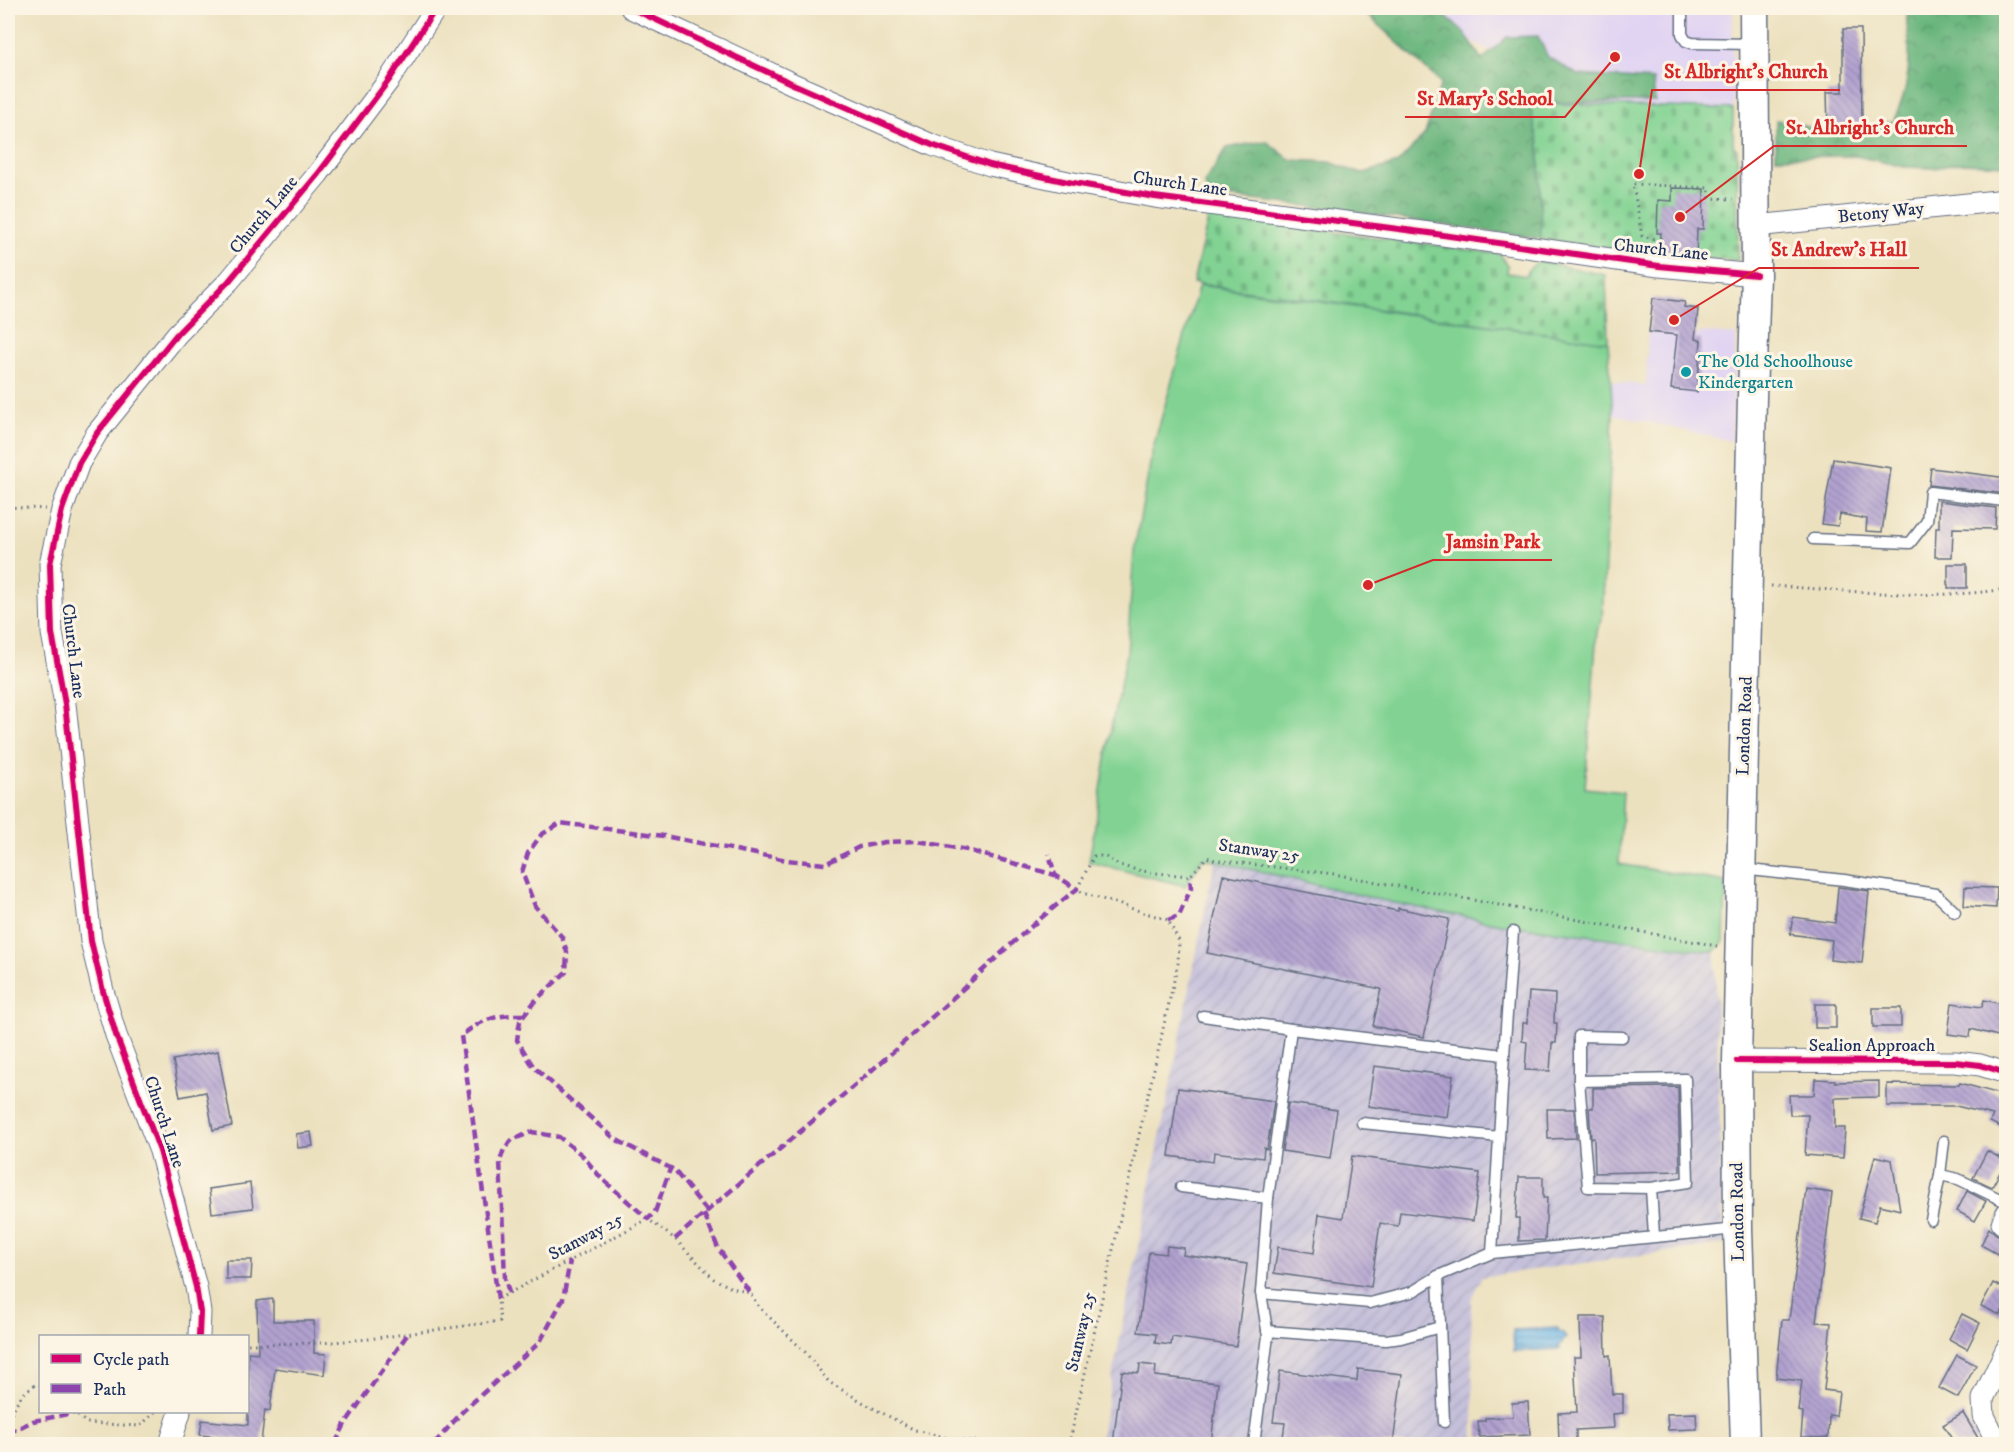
<svg xmlns="http://www.w3.org/2000/svg" width="2014" height="1452" font-family="'IM FELL DW Pica',serif">
<style>
.built{fill:#e1d4f3}
.industrial{fill:url(#industrial-furrows)}
.green{fill:#82d393;stroke:#4e8178;stroke-width:1.5}
.forest{fill:url(#forest-crowns);stroke:#42726e;stroke-width:1.5}
.cemetery{fill:url(#cemetery-stones);stroke:#4e8178;stroke-width:1.5}
.water{fill:url(#water-rules);stroke:#4674a3;stroke-width:1.5}
.building{fill:url(#building-back-hatch)}
.lines{fill:none;stroke-linecap:round;stroke-linejoin:round}
.lane-casing{stroke:#646d80;stroke-width:13}
.street-casing{stroke:#646d80;stroke-width:23}
.secondary-casing{stroke:#646d80;stroke-width:31}
.path{stroke:#646d80;stroke-width:3;stroke-dasharray:1.5 4.5;stroke-linecap:butt}
.lane{stroke:#fff;stroke-width:10}
.street{stroke:#fff;stroke-width:21}
.secondary{stroke:#fff;stroke-width:28}
.quiet{stroke:#8e44ad;stroke-width:4.5;stroke-dasharray:9 4.5;stroke-linecap:butt}
.cycleway-casing{stroke:#fcf5e5;stroke-width:10}
.cycleway{stroke:#d6006c;stroke-width:6}
.culture-dot{fill:#0f9aa8;stroke:#fcf5e5;stroke-width:2}
.labels{text-anchor:middle;dominant-baseline:central;stroke-width:6;stroke-linejoin:round;paint-order:stroke}
.street-label{font-size:18px;fill:#1b2f5e;stroke:#fcf5e5}
.culture-label{font-size:18px;fill:#0d838f;stroke:#fcf5e5;text-anchor:start}
.leader{fill:none;stroke:#d62828;stroke-width:2}
.callout-dot{fill:#d62828;stroke:#fcf5e5;stroke-width:2}
.callout-label{font-size:20px;text-anchor:middle;font-weight:bold;fill:#d62828;stroke:#fcf5e5;stroke-width:6;stroke-linejoin:round;paint-order:stroke}
</style>
<defs>
<pattern id="industrial-furrows" width="10" height="10" patternUnits="userSpaceOnUse" patternTransform="scale(1.5)"><rect width="10" height="10" fill="#c5c0da"/><path d="M-1 1l2-2M0 10L10 0M9 11l2-2" fill="none" stroke="#a9a5be"/></pattern>
<pattern id="forest-crowns" width="20" height="18" patternUnits="userSpaceOnUse" patternTransform="scale(1.5)"><rect width="20" height="18" fill="#69b57d"/><path d="M2 6a3 3 0 1 1 6 0M12 15a3 3 0 1 1 6 0" fill="none" stroke="#56946a"/></pattern>
<pattern id="cemetery-stones" width="16" height="16" patternUnits="userSpaceOnUse" patternTransform="scale(1.5)"><rect width="16" height="16" fill="#82d393"/><path d="M2 7V4a2 2 0 0 1 4 0v3zM10 15v-3a2 2 0 0 1 4 0v3z" fill="#70b581"/></pattern>
<pattern id="water-rules" width="6" height="5" patternUnits="userSpaceOnUse" patternTransform="scale(1.5)"><rect width="6" height="5" fill="#70b8e8"/><path d="M0 2.5h6" fill="none" stroke="#5b96bf"/></pattern>
<pattern id="building-back-hatch" width="6" height="6" patternUnits="userSpaceOnUse" patternTransform="scale(1.5)"><rect width="6" height="6" fill="#b2a2d0"/><path d="M-1 5l2 2M0 0l6 6M5-1l2 2" fill="none" stroke="#9084ac"/></pattern>
</defs>
<rect width="100%" height="100%" fill="#fcf5e5"/>
<filter id="ink" filterUnits="userSpaceOnUse"><feTurbulence type="fractalNoise" baseFrequency=".0167" numOctaves="2"/><feDisplacementMap in="SourceGraphic" scale="12" xChannelSelector="R" yChannelSelector="G"/><feConvolveMatrix kernelMatrix="1 2 1 2 8 2 1 2 1" color-interpolation-filters="sRGB"/></filter>
<filter id="wash" filterUnits="userSpaceOnUse"><feTurbulence type="fractalNoise" baseFrequency=".008" numOctaves="4" result="noise"/><feDisplacementMap in="SourceGraphic" scale="24" xChannelSelector="R" yChannelSelector="G"/><feGaussianBlur stdDeviation="1.35" result="paint"/><feColorMatrix in="noise" values="0 0 0 0 0 0 0 0 0 0 0 0 0 0 0 0 0 1.4 0 .05"/><feComposite in="paint" operator="in"/></filter>
<g filter="url(#wash)">
<rect width="100%" height="100%" fill="#ece1bf"/>
<g class="built">
<polygon points="1393,8 1733,8 1733,109 1530,103 1495,54 1469,39"/>
<polygon points="1648,332 1696,337 1701,332 1736,335 1731,441 1613,414 1610,381 1646,386"/>
</g>
<polygon class="industrial" points="1215,860 1385,901 1501,924 1715,952 1723,1244 1481,1277 1471,1300 1474,1444 1099,1444"/>
<polygon class="green" points="1199,285 1608,342 1613,414 1602,620 1597,631 1585,788 1623,792 1619,864 1726,882 1724,941 1715,952 1501,924 1385,901 1203,858 1185,886 1089,862 1112,723 1127,653 1134,551 1153,448"/>
<g class="forest">
<polygon points="1360,8 1435,8 1464,32 1482,60 1507,37 1538,36 1548,57 1578,75 1653,80 1655,102 1530,103 1539,143 1541,239 1334,209 1207,195 1205,182 1227,148 1266,141 1291,160 1330,162 1361,174 1398,163 1425,134 1441,83"/>
<path d="M1909,8H2006V165L1960,163L1935,168L1904,167L1856,156L1776,157V120L1813,128L1846,130L1893,121C1906,97 1910,71 1909,44C1909,32 1904,19 1909,8Z"/>
</g>
<g class="cemetery">
<polygon points="1529,103 1733,109 1733,145 1737,150 1738,260 1658,256 1541,239 1539,143"/>
<polygon points="1209,215 1500,254 1508,266 1507,273 1527,276 1528,270 1539,261 1606,275 1608,342 1193,283"/>
</g>
<polygon class="water" points="1558,1328 1559,1332 1563,1333 1566,1338 1559,1346 1560,1349 1514,1351 1513,1330"/>
<g id="blocks">
<g class="building">
<polygon points="1843,29 1861,29 1862,126 1828,127 1827,92 1843,92"/>
<polygon points="1672,188 1704,189 1703,229 1697,229 1696,257 1660,253 1661,233 1657,233 1658,200 1672,201"/>
<polygon points="1653,298 1685,302 1684,307 1698,309 1695,339 1701,340 1697,392 1671,389 1677,335 1649,332"/>
<polygon points="1833,459 1891,468 1882,532 1866,531 1867,519 1840,514 1838,526 1822,524"/>
<polygon points="1931,468 2007,478 2007,494 1929,485"/>
<polygon points="1939,501 1996,508 1995,529 1953,528 1952,557 1935,557 1936,528 1939,528"/>
<rect x="1948" y="564" width="19" height="24"/>
<polygon points="1223,875 1398,911 1398,908 1449,919 1424,1037 1373,1026 1381,989 1207,953"/>
<polygon points="1838,887 1869,891 1862,963 1830,960 1832,940 1790,934 1793,917 1835,923"/>
<polygon points="1965,887 1997,888 1996,908 1964,906"/>
<polygon points="1529,992 1555,994 1554,1023 1557,1023 1556,1043 1552,1043 1550,1071 1525,1070 1527,1042 1522,1041 1523,1023 1527,1023"/>
<polygon points="1984,1000 2007,1005 2007,1035 1999,1032 1998,1036 1971,1029 1970,1037 1948,1034 1952,1003 1982,1007"/>
<rect x="1815" y="1004" width="21" height="24"/>
<rect x="1873" y="1008" width="28" height="19"/>
<polygon points="218,1051 232,1126 213,1130 206,1092 180,1097 173,1060"/>
<polygon points="1374,1066 1453,1076 1447,1117 1368,1106"/>
<polygon points="1815,1079 1835,1080 1835,1082 1879,1081 1879,1097 1835,1098 1835,1128 1845,1128 1843,1158 1805,1155 1808,1115 1790,1115 1789,1095 1814,1095"/>
<polygon points="1960,1083 2003,1095 2007,1089 2007,1130 1990,1122 1993,1115 1956,1106 1887,1106 1887,1084 1959,1085"/>
<polygon points="1678,1087 1680,1171 1595,1173 1594,1138 1591,1138 1589,1108 1593,1108 1593,1088"/>
<polygon points="1178,1088 1274,1101 1267,1149 1264,1148 1263,1158 1214,1152 1213,1162 1169,1156"/>
<polygon points="1288,1103 1337,1110 1330,1158 1282,1151"/>
<polygon points="1547,1109 1574,1109 1576,1138 1548,1139"/>
<polygon points="311,1132 313,1146 298,1148 296,1134"/>
<polygon points="1987,1151 2006,1161 1992,1187 1973,1178"/>
<polygon points="1352,1156 1480,1173 1473,1221 1400,1212 1398,1226 1380,1223 1371,1287 1274,1273 1278,1247 1314,1253 1319,1214 1343,1218"/>
<polygon points="1875,1156 1892,1160 1900,1210 1880,1205 1875,1222 1859,1218"/>
<polygon points="1519,1177 1543,1177 1543,1198 1547,1198 1545,1240 1519,1241 1519,1218 1516,1218"/>
<polygon points="250,1183 253,1208 212,1213 209,1189"/>
<polygon points="1806,1189 1832,1193 1816,1322 1831,1323 1824,1390 1839,1392 1836,1416 1829,1415 1828,1438 1801,1437 1803,1412 1798,1411 1802,1381 1776,1378 1782,1320 1789,1320"/>
<polygon points="1967,1191 1986,1201 1975,1221 1957,1211"/>
<polygon points="1989,1228 1996,1234 2007,1238 1999,1255 1981,1245"/>
<polygon points="1167,1246 1184,1248 1183,1255 1247,1264 1236,1346 1172,1337 1171,1345 1155,1343 1156,1334 1138,1332 1149,1252 1166,1254"/>
<polygon points="226,1260 252,1260 251,1279 226,1279"/>
<polygon points="1993,1283 2007,1290 2007,1303 2000,1315 1981,1306"/>
<polygon points="273,1299 273,1321 314,1321 314,1353 326,1354 324,1375 275,1368 270,1411 265,1410 261,1442 200,1435 202,1420 248,1425 248,1352 258,1353 257,1301"/>
<polygon points="1962,1314 1980,1323 1967,1349 1949,1339"/>
<polygon points="1580,1317 1605,1317 1606,1356 1610,1355 1612,1394 1623,1394 1623,1413 1613,1414 1614,1428 1576,1430 1576,1442 1559,1443 1558,1413 1577,1412 1574,1357 1581,1357"/>
<polygon points="1957,1355 1976,1365 1958,1398 1939,1388"/>
<polygon points="1140,1364 1156,1366 1155,1376 1218,1383 1211,1444 1113,1444 1122,1371 1139,1373"/>
<polygon points="1358,1369 1402,1374 1393,1444 1282,1444 1285,1423 1273,1422 1280,1371 1357,1381"/>
<polygon points="1526,1402 1528,1402 1530,1435 1479,1437 1478,1421 1485,1421 1485,1418 1513,1417 1512,1403"/>
<polygon points="1696,1413 1697,1429 1668,1430 1667,1414"/>
<polygon points="1963,1413 1978,1438 1968,1444 1955,1444 1943,1425"/>
</g>
</g>
</g>
<g filter="url(#ink)">
<use href="#blocks" fill-opacity="0" stroke="#646d80" stroke-width="1.5"/>
<g class="lines">
<g class="lane-casing">
<g id="lane">
<polyline points="1682,8 1682,34 1686,41 1692,43 1752,44"/>
<polyline points="1813,539 1910,543 1927,521 1930,492 2004,501 2006,508"/>
<polyline points="1741,869 1844,880 1936,894 1955,912"/>
<polyline points="1203,1016 1291,1029 1504,1055 1492,1253"/>
<polyline points="1504,1055 1513,932"/>
<polyline points="1579,1081 1579,1036 1622,1037"/>
<polyline points="1362,1123 1499,1137"/>
<polyline points="1940,1175 1958,1179 2006,1202"/>
<polyline points="1181,1187 1268,1198"/>
<polyline points="1651,1188 1688,1182 1685,1079 1579,1081 1588,1187 1651,1188 1654,1236"/>
<polyline points="1931,1220 1940,1175 1944,1141"/>
<polyline points="1438,1276 1444,1422"/>
<polyline points="1261,1293 1370,1303 1412,1292 1438,1276 1492,1253 1737,1229"/>
<polyline points="1267,1331 1386,1340 1401,1338 1440,1327"/>
<polyline points="1254,1444 1268,1336 1261,1293 1268,1198 1291,1029"/>
</g>
</g>
<g class="street-casing">
<g id="street">
<polyline points="631,8 793,84 932,145 990,165 1068,182 1155,197 1429,233 1659,266 1756,275"/>
<polyline points="1756,226 2006,200"/>
<polyline points="1737,1061 1955,1062 1980,1065 2006,1073"/>
<polyline points="2006,1214 2002,1223 2006,1225"/>
<polyline points="199,1336 200,1312 196,1287 160,1151 116,1035 103,991 91,941 65,704 52,633 50,564 62,510 79,463 97,433 177,334 229,281 318,174 389,80 436,8"/>
<polyline points="170,1444 180,1412"/>
<polyline points="1998,1444 1984,1416 1983,1399 2006,1350"/>
</g>
</g>
<g class="secondary-casing">
<polyline id="secondary" points="1745,1444 1738,1229 1737,1061 1752,397 1756,275 1754,8"/>
</g>
<g class="path">
<polyline points="1658,248 1658,240 1642,236 1633,184 1709,188 1710,198 1733,199"/>
<polyline points="8,507 45,509"/>
<path d="M1771,586C1849,590 1930,601 2006,589"/>
<polyline points="248,1344 321,1343 369,1339 500,1321 498,1299 648,1219 675,1239 714,1279 732,1288 750,1293 759,1307 805,1352 829,1382 869,1406 915,1430 948,1438 996,1444"/>
<polyline points="73,1412 87,1423 140,1426 155,1412"/>
<path d="M8,1425C16,1403 16,1398 36,1384L40,1385"/>
<path d="M1069,1444L1178,963L1179,941L1168,920L1083,893L1077,889L1094,856C1109,855 1108,860 1120,865C1141,873 1168,874 1190,876L1207,857L1215,860L1334,874L1717,946"/>
<polyline points="1642,1444 1722,1441"/>
</g>
<use href="#lane" class="lane"/>
<use href="#street" class="street"/>
<use href="#secondary" class="secondary"/>
<g class="quiet">
<polyline points="1168,920 1179,916 1191,888 1190,876"/>
<polyline points="707,1211 674,1170 615,1139 566,1096 533,1066 517,1040 520,1021 535,1001 566,972 567,952 562,937 535,906 522,872 528,853 541,835 560,823 664,836 787,860 825,864 859,847 885,842 918,841 967,850 1055,875"/>
<polyline points="704,1214 718,1248 750,1293"/>
<path d="M675,1239C757,1167 842,1098 923,1025C975,979 1022,931 1077,889L1055,875L1049,854"/>
<polyline points="509,1293 505,1278 500,1161 504,1149 512,1140 532,1132 559,1137 582,1155 601,1178 648,1219 655,1212 670,1169"/>
<path d="M498,1299L461,1036C482,1019 498,1014 525,1015"/>
<polyline points="8,1433 33,1421 78,1412"/>
<polyline points="335,1444 345,1424 407,1335"/>
<polyline points="434,1444 463,1411 540,1342 563,1299 570,1261"/>
</g>
<g class="cycleway-casing">
<g id="cycleway">
<polyline points="631,8 793,84 932,145 990,165 1068,182 1155,197 1429,233 1659,266 1756,275"/>
<polyline points="1737,1061 1955,1062 1980,1065 2006,1073"/>
<polyline points="199,1336 200,1312 196,1287 160,1151 116,1035 103,991 91,941 65,704 52,633 50,564 62,510 79,463 97,433 177,334 229,281 318,174 389,80 436,8"/>
</g>
</g>
<use href="#cycleway" class="cycleway"/>
</g>
</g>
<circle class="culture-dot" cx="1686" cy="372" r="6"/>
<g class="labels">
<g class="street-label">
<text transform="translate(1180 184) rotate(8)">Church Lane</text>
<text transform="translate(1881 213) rotate(-6)">Betony Way</text>
<text transform="translate(264 215) rotate(-50)">Church Lane</text>
<text transform="translate(1661 250) rotate(6)">Church Lane</text>
<text transform="translate(73 651) rotate(83)">Church Lane</text>
<text transform="translate(1745 726) rotate(-88)">London Road</text>
<text transform="translate(1259 851) rotate(8)">Stanway 25</text>
<text x="1872" y="1046">Sealion Approach</text>
<text transform="translate(164 1122) rotate(72)">Church Lane</text>
<text transform="translate(1738 1212) rotate(-91)">London Road</text>
<text transform="translate(586 1237) rotate(-28)">Stanway 25</text>
<text transform="translate(1081 1332) rotate(-77)">Stanway 25</text>
</g>
<g class="culture-label">
<text x="1698" y="362">The Old Schoolhouse<tspan x="1698" dy="21">Kindergarten</tspan></text>
</g>
</g>
<path class="leader" d="M1639 174L1652 90H1840M1615 57L1565 117H1405M1680 217L1774 146H1967M1674 320L1759 268H1919M1368 585L1433 560H1552"/>
<g class="callout-dot">
<circle cx="1639" cy="174" r="6"/>
<circle cx="1615" cy="57" r="6"/>
<circle cx="1680" cy="217" r="6"/>
<circle cx="1674" cy="320" r="6"/>
<circle cx="1368" cy="585" r="6"/>
</g>
<g class="callout-label">
<text x="1746" y="78">St Albright's Church</text>
<text x="1485" y="105">St Mary's School</text>
<text x="1870" y="134">St. Albright's Church</text>
<text x="1839" y="256">St Andrew's Hall</text>
<text x="1493" y="548">Jamsin Park</text>
</g>
<rect width="2014" height="1452" fill="none" stroke="#fcf5e5" stroke-width="30"/>
<rect x="39" y="1335" width="210" height="78" fill="#fcf5e5" stroke="#a2a6af" stroke-width="1.5"/>
<rect x="51" y="1354" width="30" height="9" fill="#d6006c" stroke="#a2a6af" stroke-width="1.5"/>
<text x="93" y="1365" font-size="18" fill="#1b2f5e">Cycle path</text>
<rect x="51" y="1384" width="30" height="9" fill="#8e44ad" stroke="#a2a6af" stroke-width="1.5"/>
<text x="93" y="1395" font-size="18" fill="#1b2f5e">Path</text>
</svg>
